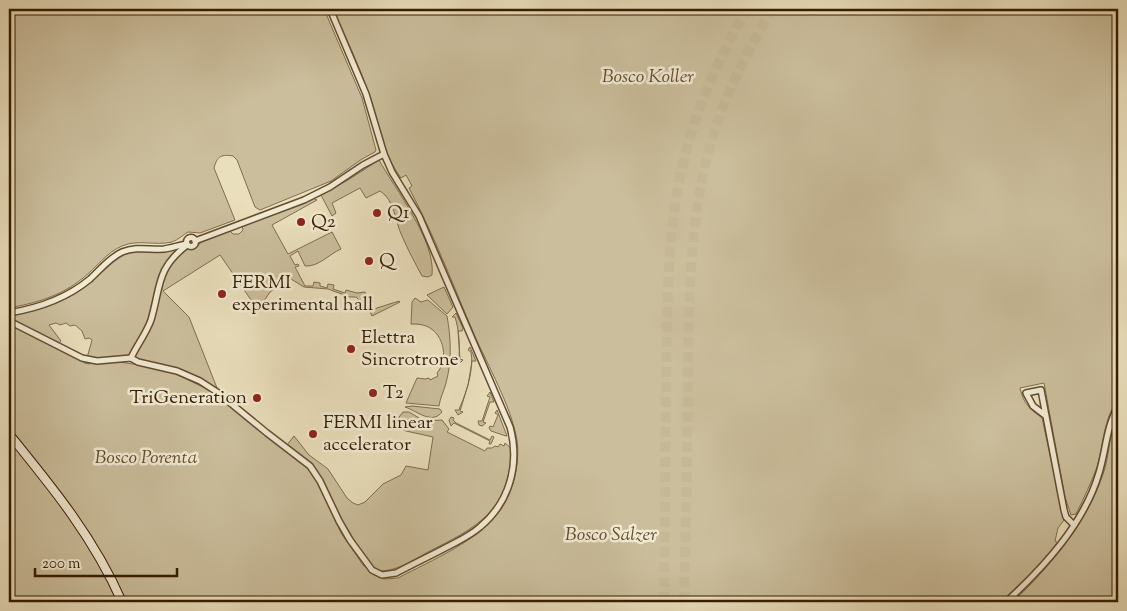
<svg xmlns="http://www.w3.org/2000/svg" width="1127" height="611" font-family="'Sorts Mill Goudy',serif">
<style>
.green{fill:#cbbe9c;stroke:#806d4e}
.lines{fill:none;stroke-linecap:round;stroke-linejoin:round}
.highway-tunnel{stroke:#c6b896;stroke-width:10;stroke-dasharray:10 5;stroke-linecap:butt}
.street-casing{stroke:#634d2f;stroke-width:8}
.secondary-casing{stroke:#361c00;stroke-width:10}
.street{stroke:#f1ead3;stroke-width:5}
.secondary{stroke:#f1ead3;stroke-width:8}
.poi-dot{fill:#8f2418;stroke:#f1ead3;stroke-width:2}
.labels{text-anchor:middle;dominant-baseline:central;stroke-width:5;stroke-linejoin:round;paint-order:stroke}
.park-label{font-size:19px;font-style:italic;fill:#634d2f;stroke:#f1ead3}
.poi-label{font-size:19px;fill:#361c00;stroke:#f1ead3;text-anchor:start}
</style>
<rect width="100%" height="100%" fill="#eadfbc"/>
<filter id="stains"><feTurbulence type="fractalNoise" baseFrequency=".004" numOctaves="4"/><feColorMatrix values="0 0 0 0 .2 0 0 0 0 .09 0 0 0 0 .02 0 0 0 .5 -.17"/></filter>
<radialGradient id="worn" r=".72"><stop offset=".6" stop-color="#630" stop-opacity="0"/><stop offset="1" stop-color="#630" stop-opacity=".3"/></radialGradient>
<g class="green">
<path d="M9,9H324L362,98L376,150L375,152L362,159L331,181L260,210L255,207L237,160L233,156C222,154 217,156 214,168L235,220L200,233L188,232C183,235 178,240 172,242C155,246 138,239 122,246C107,252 96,268 83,278C61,296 36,303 9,308Z"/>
<path d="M333,9H1118V399C1103,420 1104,443 1097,467C1091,483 1084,498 1076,514L1071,515L1065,497L1044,383L1020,388C1024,405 1029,408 1042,418L1064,520L1058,528L1055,541L1058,543L1037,569L1003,602H125L100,553L78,516L9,428V324L83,360L84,363L90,364L91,362H119L166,369L211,391L268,437L303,463L316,478L341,533L363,565L374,575L384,579L398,578C432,560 479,541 501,509C514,490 520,462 517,440C511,406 488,366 474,334C453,285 434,235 409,188L412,186L406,175L401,178C380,149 380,123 368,91C358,63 345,36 333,9Z"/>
<path d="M379,160C395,189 436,241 432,275L428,277L422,276C415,263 408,250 402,236C395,222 395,200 380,191L366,198L360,188L332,203L336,213L332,216L321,195L348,180Z"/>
<path d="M313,198L317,200L272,225L288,254L332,232L341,249C329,254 319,267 305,266L298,251L290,256L295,265L298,264L299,266L295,267L305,286H313L314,282L320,283V286L327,288L328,284L334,285L333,289L345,293L346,290L357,293L365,292L369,302L368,307L364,309L358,304L359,300L356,297H350L328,289L304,287L291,279L270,292L258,310L220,255L163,291L189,317L217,388C190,373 166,366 136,359L135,354L147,335L167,268L185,249H195L204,239L229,230L233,234H239L243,230L242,225Z"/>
<path d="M178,247L181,248L164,266L156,289L148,323L131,354C122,362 98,359 87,358L92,340L89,338L85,339L82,331L75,325L70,326L66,323L60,325L56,323L49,325L61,341L59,343L12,321V317L16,314C40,310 66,302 85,286C100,273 112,258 131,251Z"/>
<polygon points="444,287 453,307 447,314 427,295"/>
<path d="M415,298L421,302L428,300L447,316C451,338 452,361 446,383C444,391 440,398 439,406L406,403L417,378L425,379L429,378L430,380L438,376L437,373C450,358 443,330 423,325C419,324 415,324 411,324L412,302Z"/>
<polygon points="399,301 400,302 372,316 370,312 377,308"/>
<path d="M456,313L463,328L462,331H458L460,359L463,360L460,363L455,361V359H459C460,345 459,330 455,317H452Z"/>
<path d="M470,347L476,361H472L468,385L460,411L463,412L458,415L455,410H459L460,407C467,391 474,369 471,352L468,350Z"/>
<polygon points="490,392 494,402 490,402 483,422 486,423 482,426 479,425 478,421 482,421 490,397 487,396"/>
<path d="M412,406L440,409L442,412C432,425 417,411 405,407Z"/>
<polygon points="497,410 507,436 506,436 491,431 489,428 490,426 493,427 498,415 495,413"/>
<path d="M403,412H409L424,421L442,420L449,429L447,432L485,451L487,448H492L495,446L498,447L500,444L504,446L505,443L511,448C511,511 477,527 428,552C411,561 396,572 377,571L360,550L338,513L316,469L287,445L294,436L309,455L328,469L347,498L353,503L358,505L365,502L383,484L401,475L406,466L428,470L433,437L406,431L400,428L399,417Z"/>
<path d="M1118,412V602H1013C1052,564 1089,521 1105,468C1110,449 1110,430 1118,412Z"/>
<polygon points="451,417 454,418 453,420 456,423 490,440 492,436 494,437 491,444 489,444 490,441 454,423 451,426 449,420"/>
<polygon points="9,439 48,486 94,554 119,602 9,602"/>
</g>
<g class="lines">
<g class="highway-tunnel">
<path d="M664,602C665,532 665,461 666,391C667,323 666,254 678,187C690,124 714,64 747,9"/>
<path d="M684,602C686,528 687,453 688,379C689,299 689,217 712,139C725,93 749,50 772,9"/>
</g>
<g class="street-casing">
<g id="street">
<circle cx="191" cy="242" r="4.5"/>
<polyline points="195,241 304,200 330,187 363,165 384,154"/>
<path d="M9,313C39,308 66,299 90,279C100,270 109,258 122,252C137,246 149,250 164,249C172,248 179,245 187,244"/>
<path d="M9,321L82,358L97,361L131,358L138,362L177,371L200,381L217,392L267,433L310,466L320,481L339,521L350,540L372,570L382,575L396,573C413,564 430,556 447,547C458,541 470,536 480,527C510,502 520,464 510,427L419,216L392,172L384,154L366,94L330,9"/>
<path d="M131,358C137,345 146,334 151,320C161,286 156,269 187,245"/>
<polyline points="1046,416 1033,406 1026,393 1041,390 1064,510 1066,517 1074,525"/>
<path d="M1006,602C1044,567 1084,524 1099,473C1106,451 1106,427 1118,407"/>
</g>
</g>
<g class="secondary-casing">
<path id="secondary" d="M9,434C53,488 94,538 122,602"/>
</g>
<use href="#street" class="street"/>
<use href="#secondary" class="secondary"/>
</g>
<g class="poi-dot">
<circle cx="377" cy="213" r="5"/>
<circle cx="301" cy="222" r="5"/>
<circle cx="369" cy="261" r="5"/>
<circle cx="222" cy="294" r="5"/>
<circle cx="351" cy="349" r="5"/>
<circle cx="373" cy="393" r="5"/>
<circle cx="257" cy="398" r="5"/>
<circle cx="313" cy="434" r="5"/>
</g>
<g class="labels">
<g class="park-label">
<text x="648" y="77">Bosco Koller</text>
<text x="146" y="458">Bosco Porenta</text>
<text x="611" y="535">Bosco Salzer</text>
</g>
<g class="poi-label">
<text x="387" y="213">Q1</text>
<text x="311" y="222">Q2</text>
<text x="379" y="261">Q</text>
<text x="232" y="283">FERMI<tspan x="232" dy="22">experimental hall</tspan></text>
<text x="361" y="338">Elettra<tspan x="361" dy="22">Sincrotrone</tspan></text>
<text x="383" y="393">T2</text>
<text x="247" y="398" text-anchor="end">TriGeneration</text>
<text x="323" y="423">FERMI linear<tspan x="323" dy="22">accelerator</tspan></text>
</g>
</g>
<rect width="1127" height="611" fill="none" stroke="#eadfbc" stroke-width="30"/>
<rect x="10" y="10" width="1107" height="591" fill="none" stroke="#361c00" stroke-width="2.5"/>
<rect x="15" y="15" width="1097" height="581" fill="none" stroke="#361c00"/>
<path d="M35 568v8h142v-8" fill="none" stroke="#361c00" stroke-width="2.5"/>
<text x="42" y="568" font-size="15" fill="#361c00" stroke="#f1ead3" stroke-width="4" paint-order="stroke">200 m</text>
<rect width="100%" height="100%" filter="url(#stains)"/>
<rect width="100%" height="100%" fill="url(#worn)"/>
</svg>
